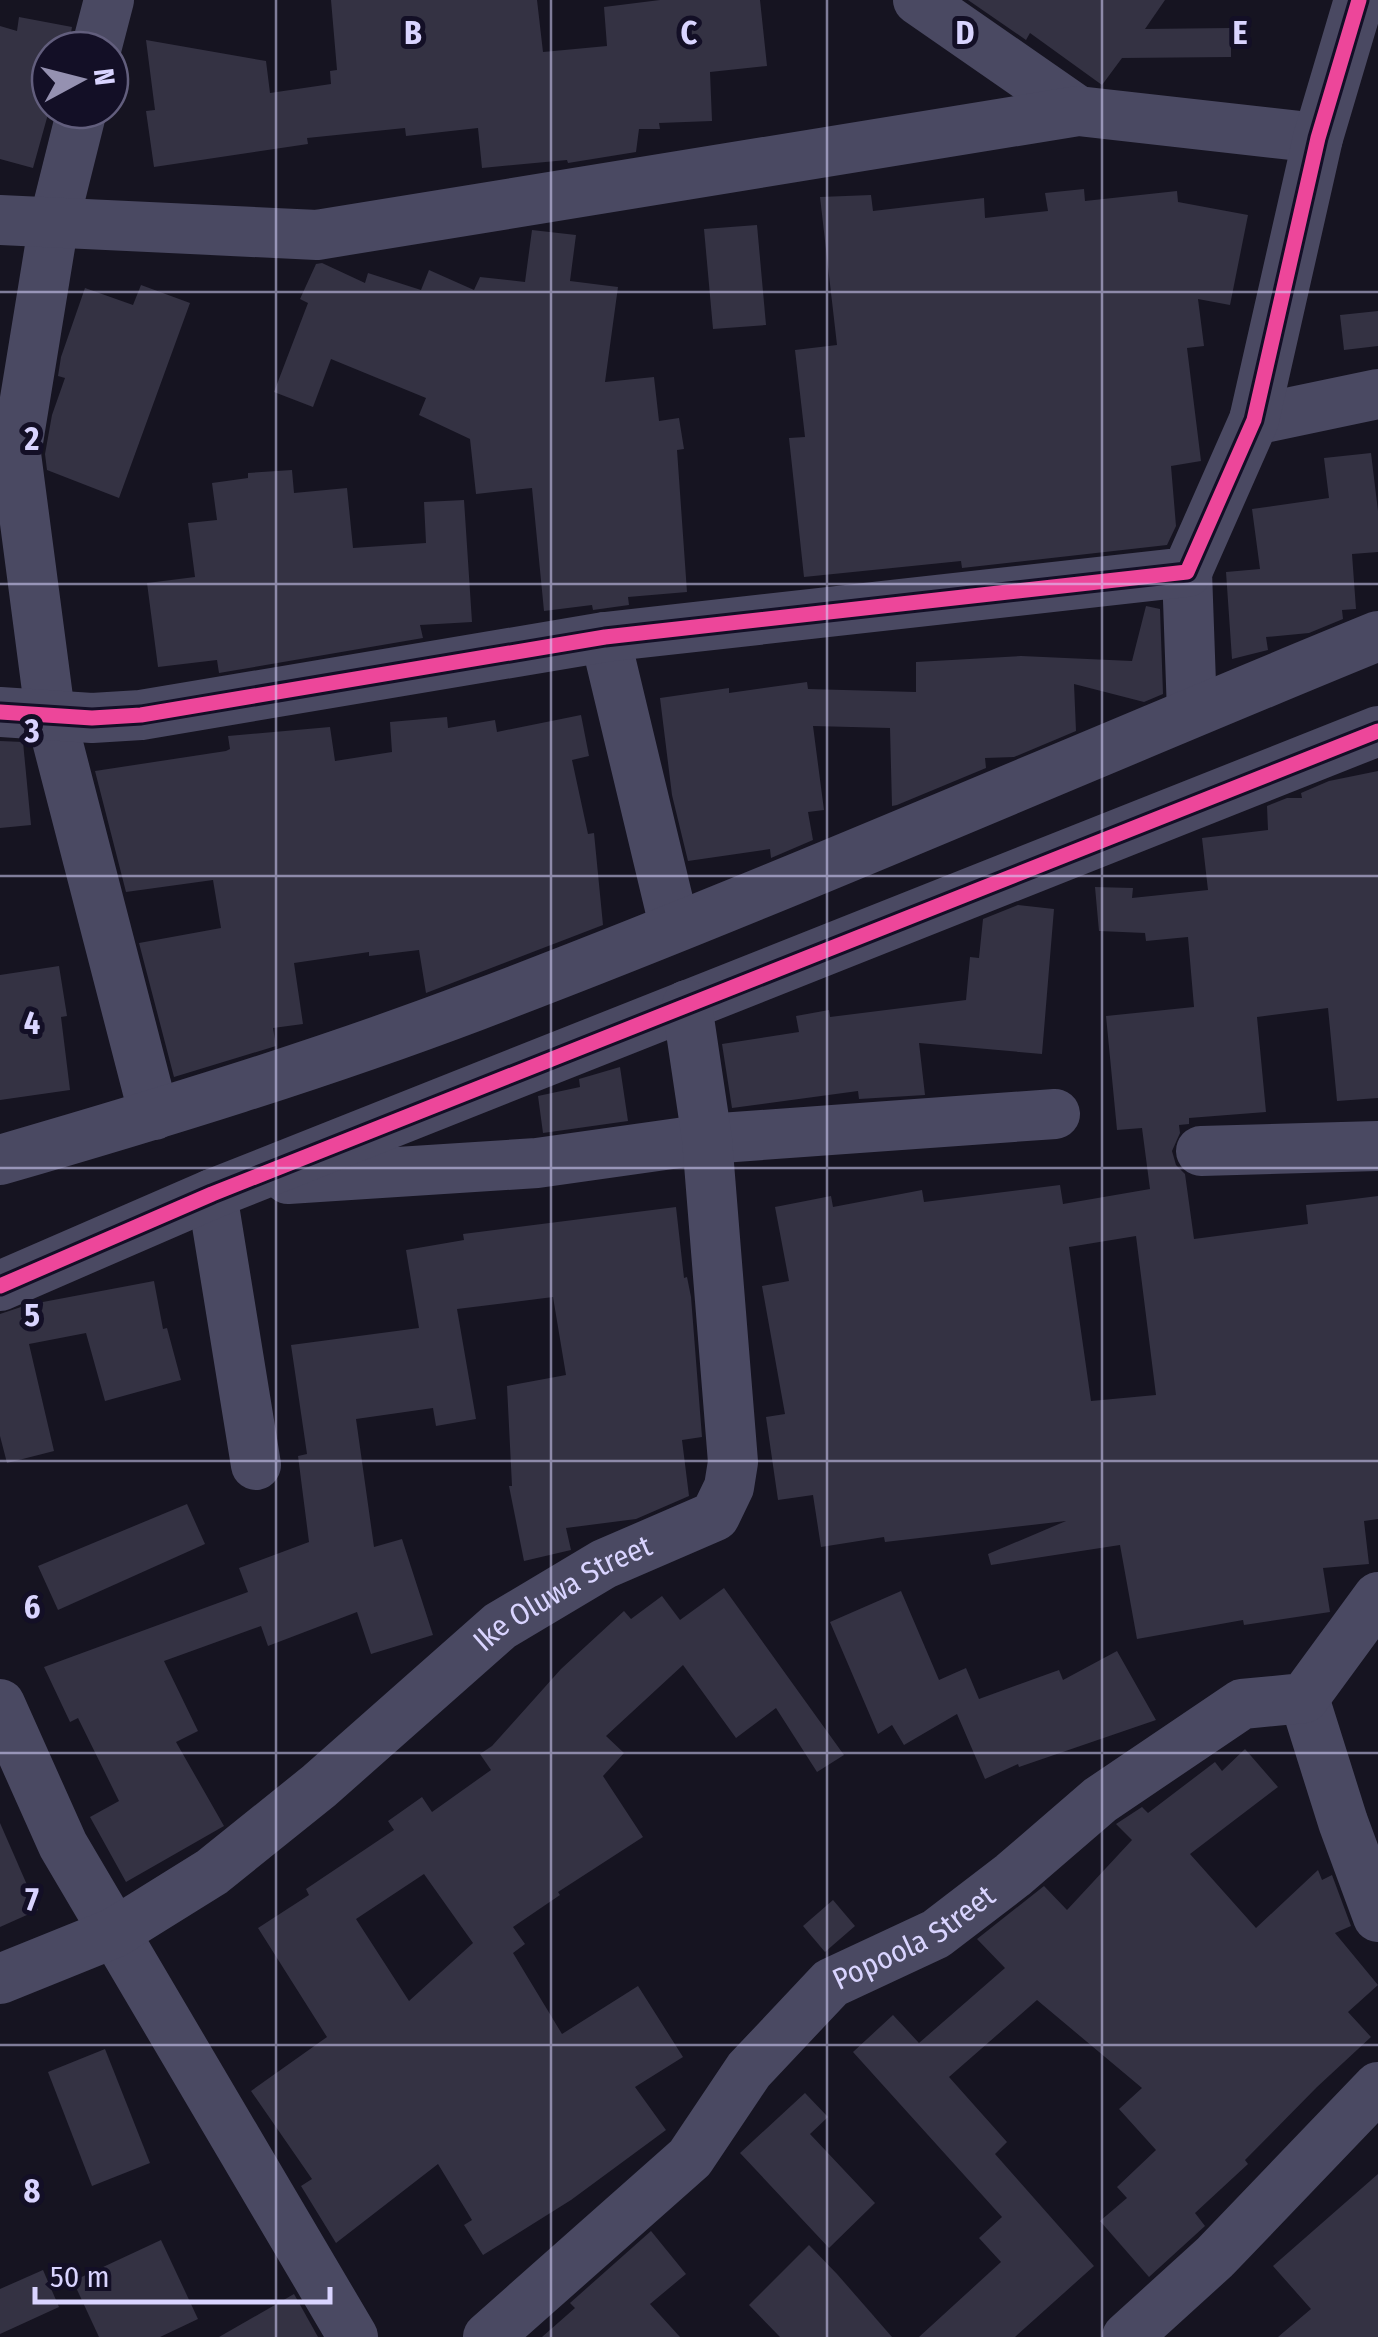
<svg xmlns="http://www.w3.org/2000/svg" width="1378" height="2337" font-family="'Fira Sans Condensed',sans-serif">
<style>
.building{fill:#343243;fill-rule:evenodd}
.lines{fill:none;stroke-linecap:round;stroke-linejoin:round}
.minor{stroke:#4a4962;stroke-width:50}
.cycleway-casing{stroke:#130f26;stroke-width:21}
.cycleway{stroke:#ed469a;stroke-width:15}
.grid{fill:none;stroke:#d9d4ff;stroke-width:2.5;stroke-opacity:0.55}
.labels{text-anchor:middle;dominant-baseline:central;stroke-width:10;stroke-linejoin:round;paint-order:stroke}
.street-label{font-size:30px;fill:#d9d4ff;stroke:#130f26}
.grid-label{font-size:32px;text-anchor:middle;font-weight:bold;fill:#d9d4ff;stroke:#130f26;stroke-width:10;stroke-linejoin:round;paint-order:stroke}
</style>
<rect width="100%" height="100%" fill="#161421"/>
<g class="building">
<polygon points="331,0 537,0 543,52 607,46 604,7 660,0 760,0 767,66 710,72 712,121 659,123 660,129 639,129 636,152 568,163 567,160 482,168 478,128 406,136 405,128 307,138 308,144 154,167 146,111 155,110 146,40 266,61 270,93 331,84 330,71 337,70"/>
<polygon points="968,0 1165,0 1145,29 1231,28 1231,57 1122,58 1102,85 1030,33 1026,40"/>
<polygon points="19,17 72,27 68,50 50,50 50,107 33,168 0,159 0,26 17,31"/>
<polygon points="1084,189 1085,201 1177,191 1178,202 1248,215 1230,305 1198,299 1204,346 1187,348 1201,461 1171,466 1176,526 1167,545 962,568 961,561 804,577 789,438 805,437 795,350 837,345 820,197 871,195 873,211 984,198 985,218 1048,211 1045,193"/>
<polygon points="757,225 766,325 713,329 704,229"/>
<polygon points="532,230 576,235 570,281 618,287 605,382 654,377 659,421 679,418 684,449 677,450 687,592 628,597 629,605 593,610 592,605 544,611 532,488 476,494 470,439 419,415 426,398 331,359 313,407 274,392 308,303 300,299 316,264 322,263 365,283 368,273 421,290 429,270 474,290 480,277 525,282"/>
<polygon points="141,285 190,303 119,498 47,470 45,454 52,415 65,378 58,376 61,357 85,288 133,305"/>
<polygon points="1378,311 1378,346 1344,350 1340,315"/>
<polygon points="1371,453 1378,511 1378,552 1352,554 1356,609 1342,610 1343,619 1309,633 1266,637 1268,650 1232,659 1226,572 1260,569 1252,509 1329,498 1324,458"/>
<polygon points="292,470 294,493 347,488 353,548 426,543 424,502 464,500 472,622 420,625 423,638 219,673 217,660 158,667 147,583 195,577 188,523 217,520 212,483 248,478 248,473"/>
<polygon points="1146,606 1160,609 1163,694 1144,702 1074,684 1076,731 1014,757 985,758 986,768 897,805 892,806 890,728 813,726 824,810 808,812 813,840 771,858 770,849 688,861 672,795 660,698 729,688 729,693 807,682 808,689 916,692 916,662 1021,656 1132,661"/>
<polygon points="581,715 589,756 572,760 588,834 594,833 603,925 426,993 419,950 369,956 369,952 294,963 303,1024 273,1028 276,1046 174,1077 139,943 221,928 213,880 126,892 95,771 226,751 230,749 228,736 330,727 335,761 392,752 390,722 447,717 448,728 495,720 497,732"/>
<polygon points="0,741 23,742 31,825 0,828"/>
<path d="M1378,771V1098L1337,1101L1328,1008L1257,1017L1266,1112L1189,1118V1124L1179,1125L1180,1133L1172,1151L1176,1165L1185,1174L1194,1239L1308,1224L1306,1205L1378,1196V1519L1364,1521L1369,1564L1323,1568L1330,1612L1244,1625L1243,1620L1137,1639L1120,1545L991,1565L988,1554L1066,1521L885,1542L884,1537L821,1547L813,1495L778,1500L766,1417L785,1414L762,1286L789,1281L775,1207L831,1196L833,1207L922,1190L924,1202L1060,1185L1063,1204L1150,1189L1142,1128L1117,1130L1106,1016L1194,1007L1188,937L1146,941L1145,933L1099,931L1095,887L1133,888L1132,898L1208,890L1202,838L1268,830L1267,806L1287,798H1302L1301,793L1329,781ZM1136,1236L1156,1395L1091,1401L1069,1247Z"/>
<polygon points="1018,905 1054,909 1042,1054 919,1043 925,1095 859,1099 858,1091 732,1108 722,1044 799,1032 796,1016 829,1010 830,1017 966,1000 970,957 979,958 983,919"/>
<polygon points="59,966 67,1016 61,1017 70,1090 0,1100 0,975"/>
<polygon points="620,1067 628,1121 543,1133 538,1096 580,1087 579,1079"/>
<polygon points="676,1207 684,1278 687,1277 691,1297 702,1437 682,1440 689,1496 636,1519 566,1528 571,1550 524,1561 509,1486 512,1486 507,1386 566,1375 553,1297 457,1309 476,1419 436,1426 433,1408 356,1419 374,1547 402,1539 433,1635 371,1654 357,1612 268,1646 261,1626 164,1661 198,1731 176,1742 224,1826 126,1882 90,1817 119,1801 78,1718 70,1722 44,1667 248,1592 239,1568 309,1542 298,1456 307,1454 291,1345 419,1328 406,1250 464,1240 463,1234"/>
<polygon points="154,1281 163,1329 167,1328 181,1380 105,1401 86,1333 29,1344 54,1451 7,1463 0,1436 0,1314 27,1305"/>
<polygon points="187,1504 205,1544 58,1610 38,1566"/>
<path d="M724,1588L844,1755L817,1772L776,1708L736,1738L683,1665L606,1736L624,1753L603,1776L643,1837L558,1892L560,1895L513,1927L525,1944L513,1953L562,2034L638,1986L683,2057L635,2087L666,2130L571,2200L483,2255L464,2225L472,2220L438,2164L336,2243L301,2186L312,2179L251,2091L327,2037L258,1928L309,1895L306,1889L394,1830L388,1821L422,1797L432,1812L491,1770L480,1754L492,1746L561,1669L624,1611L631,1619L662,1596L680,1620ZM424,1874L473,1943L409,2001L356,1919Z"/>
<polygon points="901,1591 939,1680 966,1668 979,1699 1059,1670 1063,1680 1117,1651 1156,1720 1019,1767 1018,1764 985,1779 957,1714 904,1745 892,1725 878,1734 830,1622"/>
<polygon points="1245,1749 1278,1787 1190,1854 1256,1928 1318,1870 1322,1880 1332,1875 1351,1926 1335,1933 1378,1985 1348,2012 1371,2037 1317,2087 1245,2160 1248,2164 1195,2213 1205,2226 1149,2277 1100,2221 1127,2198 1117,2187 1156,2150 1119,2109 1142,2088 1037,2000 949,2077 1007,2142 995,2154 1094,2266 1015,2337 919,2337 1001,2262 979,2238 1002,2217 853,2052 893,2015 919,2043 1005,1968 977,1939 1044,1886 1067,1910 1132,1840 1116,1824 1142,1807 1148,1813 1215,1762 1222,1771"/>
<polygon points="0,1823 38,1910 0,1927"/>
<polygon points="833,1900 855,1926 825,1952 803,1926"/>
<polygon points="105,2049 150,2163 92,2186 48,2072"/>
<polygon points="805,2093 828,2117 810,2134 875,2203 829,2248 740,2153"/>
<polygon points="1378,2174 1378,2337 1278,2337 1311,2309 1273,2266"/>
<polygon points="651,2231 686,2274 650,2304 680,2337 542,2337 575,2308 570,2303"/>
<polygon points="161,2240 198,2319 160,2337 99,2337 73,2281"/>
<polygon points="809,2245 837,2274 892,2337 780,2337 749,2305"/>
<polygon points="43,2270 59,2307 0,2334 0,2289"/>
<polygon points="294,2294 318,2337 219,2337"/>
</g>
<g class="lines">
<g class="minor">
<polyline points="918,0 1078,111"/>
<polyline points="96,50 109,0"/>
<polyline points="82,110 54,222 16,454 50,713 154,1115"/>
<polyline points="0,220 317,235 1078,111 1318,138"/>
<polyline points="1254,420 1378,394"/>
<polyline points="1187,572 1192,712"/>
<polyline points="605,637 674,925"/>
<polyline points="0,712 92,718 141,715 605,637 1187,572 1254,420 1318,138 1359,0"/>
<polyline points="1201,1151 1378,1146"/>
<path d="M0,1160C159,1114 319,1065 475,1006C779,891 1077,759 1378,636"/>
<polyline points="288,1179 537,1163 707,1139 1055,1114"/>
<polyline points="212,1194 256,1465"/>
<polyline points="0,1286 212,1194 1378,731"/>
<polyline points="1304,1698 1343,1822 1378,1917"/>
<polyline points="0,1704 63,1845 353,2337"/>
<path id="s1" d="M0,1979L114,1933L212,1872L319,1786L500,1626L604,1564L715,1516L729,1487L733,1462L707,1139L687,1005"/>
<path id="s2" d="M488,2337L690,2158L749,2070L831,1983L936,1934L1013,1875L1100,1800L1242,1704L1304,1698L1378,1597"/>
<polyline points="1127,2337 1215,2257 1378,2087"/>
</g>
<g class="cycleway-casing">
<g id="cycleway">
<polyline points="0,712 92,718 141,715 605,637 1187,572 1254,420 1318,138 1359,0"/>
<polyline points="0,1286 212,1194 1378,731"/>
</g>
</g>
<use href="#cycleway" class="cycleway"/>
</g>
<path class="grid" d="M276,0V2337M551,0V2337M827,0V2337M1102,0V2337M0,292H1378M0,584H1378M0,876H1378M0,1168H1378M0,1461H1378M0,1753H1378M0,2045H1378"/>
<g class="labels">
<g class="street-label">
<text stroke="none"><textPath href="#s1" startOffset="688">Ike Oluwa Street</textPath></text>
<text stroke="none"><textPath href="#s2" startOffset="590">Popoola Street</textPath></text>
</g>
</g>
<g class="grid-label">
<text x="413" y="44">B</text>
<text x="689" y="44">C</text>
<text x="965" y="44">D</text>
<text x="1240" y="44">E</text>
<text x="32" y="450">2</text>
<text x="32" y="742">3</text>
<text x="32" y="1034">4</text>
<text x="32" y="1326">5</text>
<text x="32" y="1618">6</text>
<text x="32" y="1910">7</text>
<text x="32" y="2202">8</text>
</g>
<g transform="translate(80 80) rotate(83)"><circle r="48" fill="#130f26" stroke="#625e7d" stroke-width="2.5"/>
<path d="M0-8L18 38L0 25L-18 38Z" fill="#9591b1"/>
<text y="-15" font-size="28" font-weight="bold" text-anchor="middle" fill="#d9d4ff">N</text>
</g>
<path d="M35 2287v15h295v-15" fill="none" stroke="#d9d4ff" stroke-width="5"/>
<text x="50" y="2287" font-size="30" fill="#d9d4ff" stroke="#130f26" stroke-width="8" paint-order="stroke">50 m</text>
</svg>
